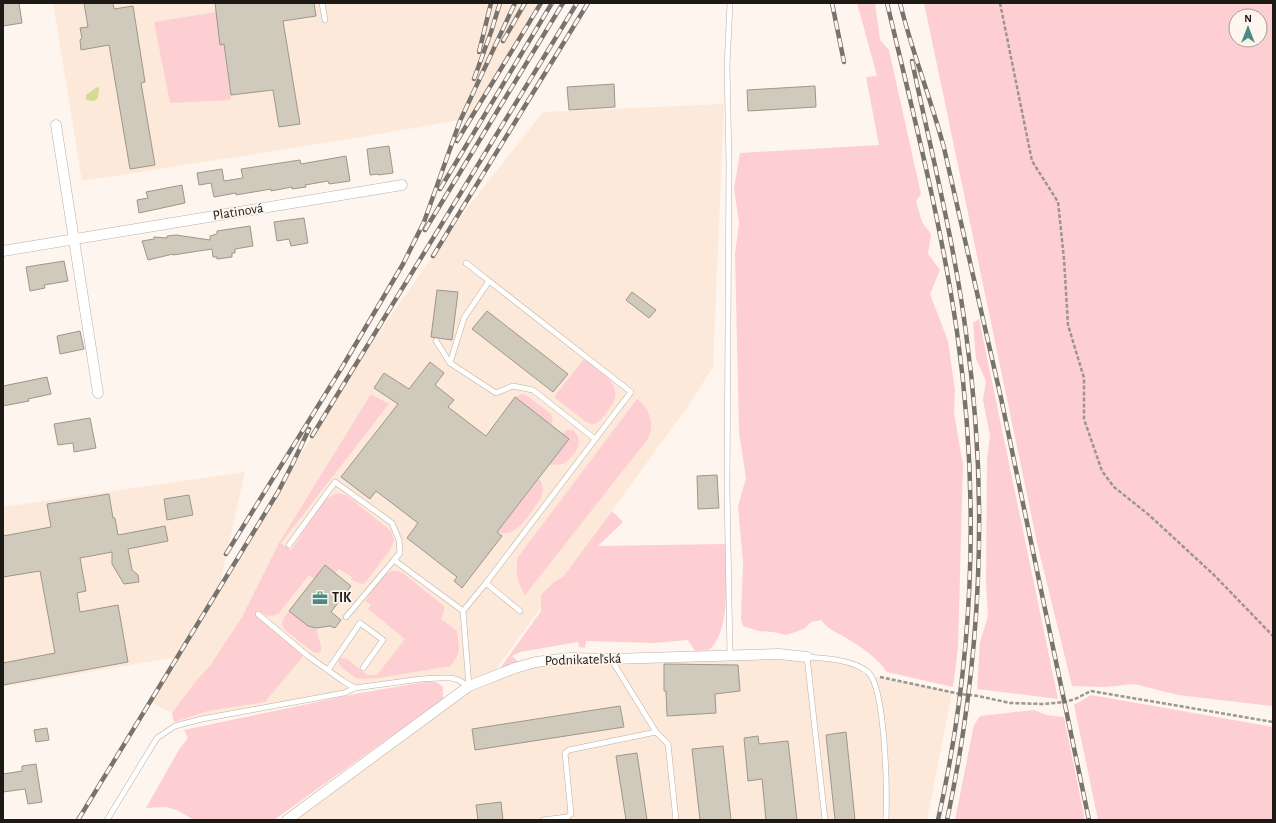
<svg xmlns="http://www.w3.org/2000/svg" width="1276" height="823" font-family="'Alegreya Sans',sans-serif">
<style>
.built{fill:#fde9d9}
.green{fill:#fdcfd2;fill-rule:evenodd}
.water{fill:#d5db90}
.building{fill:#d0cabc;stroke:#9d978a}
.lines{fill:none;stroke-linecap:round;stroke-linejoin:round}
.lane-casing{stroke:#bbafa4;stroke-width:6}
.street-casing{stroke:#bbafa4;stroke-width:11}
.path{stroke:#9c9690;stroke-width:2.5;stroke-dasharray:4 2;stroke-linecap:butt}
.lane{stroke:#fff;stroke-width:5}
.street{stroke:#fff;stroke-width:10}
.rail-casing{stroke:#79736e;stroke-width:4.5}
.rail{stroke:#fdf5ee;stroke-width:3;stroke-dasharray:9;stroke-linecap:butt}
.labels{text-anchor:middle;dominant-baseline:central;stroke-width:3.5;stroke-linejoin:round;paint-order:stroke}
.street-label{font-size:14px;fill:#1d1915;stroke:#fdf5ee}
.poi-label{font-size:14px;font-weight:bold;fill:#1d1915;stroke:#fdf5ee;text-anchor:start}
</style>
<rect width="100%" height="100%" fill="#fdf5ee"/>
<g class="built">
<polygon points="53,3 537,3 471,118 362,137 82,181"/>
<polygon points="724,104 713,367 689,405 491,676 536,662 779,654 855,664 871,676 952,692 927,820 287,820 469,687 451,678 355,688 344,693 175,726 172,713 150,702 177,657 3,687 3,507 245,472 219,588 353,369 433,256 450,230 543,112"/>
</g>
<g class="green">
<path d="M857,3H875L880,40L889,50L921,194L916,201L922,222L931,234L928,254L940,270L930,294L948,341L955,391L954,413L963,465L958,648L953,687L887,672C877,658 862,647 846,638C835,631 830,631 821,620L811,622L804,629L786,635L773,632L758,631L743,626L741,619L743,562L738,506L746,478L739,432L735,254L739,223L734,188L740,153L879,145L866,77L877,76Z"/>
<path d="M924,3H1273V706L1178,695L1134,684L1105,687L1072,686L1038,547ZM1236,16H1260V40H1236Z"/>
<polygon points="216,12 220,44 224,44 231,100 170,103 154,22"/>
<polygon points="979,319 1058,699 977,689 980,642 988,616 986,582 987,460 990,435 983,400 986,381 976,359 973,323"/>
<path d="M584,359C596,367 622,383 614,401C612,405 609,408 607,412C604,416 601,420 597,423L592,424L586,422L554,397Z"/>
<path d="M371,394L389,404L281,543L291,550L322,503C330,495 339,490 349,497L391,531L394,540L390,550L365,583C360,585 356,582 351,579L352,577L339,569L335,573L325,565L314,579L309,575L279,613C271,618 265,616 258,610L254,614L304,655L265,702L208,711L174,722L172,713L196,681L210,666L242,617L279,543Z"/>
<polygon points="522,394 526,395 551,414 553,421 551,425 515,397"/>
<path d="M637,399C650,410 656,424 647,440L525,595C517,583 515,570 518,557Z"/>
<path d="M566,430H573C586,443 575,455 563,464L549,465L569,439L562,434Z"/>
<path d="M539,479C544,484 543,491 541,498C531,511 517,540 497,532Z"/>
<path d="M612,511L623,522L598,546L725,544C726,570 730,619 716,641C715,645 711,648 708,650L695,651L688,640L654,643L586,641L585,648L579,647L578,642L520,652L512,656L519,662L499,670L541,611V595L554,582L563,577Z"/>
<path d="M391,571H397L403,573L445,607L441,619L457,631C459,648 462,653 450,666L379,678L366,679L356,678L341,667L338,661L340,658L347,659L367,675H377L405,639L368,609L371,605L365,601L383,576Z"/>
<path d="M289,611L308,626L316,628L321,647V651L317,653L313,652L285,630C279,623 284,618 289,611Z"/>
<polygon points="431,681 438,683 443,687 443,699 439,704 425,712 274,820 194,820 177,810 165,807 146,808 180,748 188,738 184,730 360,693"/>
<polygon points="1091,695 1273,727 1273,820 1098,820 1074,705"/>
<polygon points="1034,710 1046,715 1064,717 1085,820 955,820 974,725 980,716"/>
</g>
<polygon class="water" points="97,87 99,88 98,98 94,101 86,100 86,95"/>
<g class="building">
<polygon points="3,3 19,3 22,23 3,26"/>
<polygon points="84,3 113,3 114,9 133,6 145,82 141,83 155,165 130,169 109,45 81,50 80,40 82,38 80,28 88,27"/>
<polygon points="215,3 314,3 316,16 283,21 300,124 279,127 273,90 231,95 224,44 220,45"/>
<polygon points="614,84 615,107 569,110 567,87"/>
<polygon points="815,86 816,107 748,111 747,90"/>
<polygon points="389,146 393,173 378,175 378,174 370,175 367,149"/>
<polygon points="346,156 350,181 329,184 328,181 305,185 306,187 292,189 292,187 271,191 271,189 236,195 236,193 214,197 211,183 199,185 197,173 222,169 224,181 243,178 241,169 300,160 301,164"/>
<polygon points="182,185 185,203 139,213 137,200 148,198 146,192"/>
<polygon points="304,218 308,243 291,246 289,239 277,241 274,222"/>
<polygon points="250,226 253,246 235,249 235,253 232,253 232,257 217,259 217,257 213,257 212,249 173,255 173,254 148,260 142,241 154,239 154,237 167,238 167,236 176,235 210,240 210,236 217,234 217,231"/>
<polygon points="64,261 68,281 44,285 45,288 30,291 26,267"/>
<polygon points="437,290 458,292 452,340 431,337"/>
<polygon points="632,292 656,310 649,318 626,300"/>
<polygon points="487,311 568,374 553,392 472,329"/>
<polygon points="80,331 84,349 60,354 57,336"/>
<polygon points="430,362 444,373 435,385 454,400 448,407 486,436 515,397 569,439 497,532 502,536 462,588 454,581 457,577 407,538 418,523 376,491 370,499 341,477 398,404 374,388 384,373 409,389"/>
<polygon points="47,377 51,394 28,399 29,401 3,406 3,386"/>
<polygon points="90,418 96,448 74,452 73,443 58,445 54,424"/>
<polygon points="717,475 719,508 698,509 697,476"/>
<polygon points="109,494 113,518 115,518 118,535 165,526 168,541 128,549 132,570 138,575 139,582 124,584 112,564 112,552 80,558 86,591 77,593 80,612 118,605 128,662 3,685 3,663 55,653 40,571 3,577 3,536 51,527 47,504"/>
<polygon points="189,495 193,515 167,520 164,499"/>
<polygon points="325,565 351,586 331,612 341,620 335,628 330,626 316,628 308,626 289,611"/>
<polygon points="664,664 738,665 740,691 715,694 716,713 667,716 666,691 664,691"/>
<polygon points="620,706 624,727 475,750 472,729"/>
<polygon points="47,728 49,740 36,742 34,730"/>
<polygon points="846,732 855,820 835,820 826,735"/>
<polygon points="758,736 759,744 788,741 797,820 766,820 762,779 748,781 744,738"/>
<polygon points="723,746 731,820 700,820 692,749"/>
<polygon points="637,753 647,820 626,820 616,756"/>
<polygon points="36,764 42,802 28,804 25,789 3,792 3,774 22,771 22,766"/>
<polygon points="501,802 503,820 478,820 476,805"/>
</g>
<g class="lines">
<g class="lane-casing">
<g id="lane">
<polyline points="322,3 325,20"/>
<polyline points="466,263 631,392 486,583"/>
<polyline points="489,281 464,318 450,363 496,393 513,386 533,390 595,439"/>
<polyline points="436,341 450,363"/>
<polyline points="289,545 335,482 392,523 399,540 400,553 394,560 463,611 486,583 520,611"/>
<polyline points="463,611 469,686"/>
<polyline points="258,614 308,656 343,681 355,688 421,679 440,678 451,678 458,680 469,686"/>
<polyline points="346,617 394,560"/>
<polyline points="730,656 727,489 729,164 727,66 730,3"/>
<polyline points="328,670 360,623 383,640 363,668"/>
<polyline points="656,732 668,744 676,820"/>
<polyline points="107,820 157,738 175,726 202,719 344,693 355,688"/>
<polyline points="543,820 567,817 571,814 565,753 569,750 656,732 611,659"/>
<path d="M825,820L807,657C825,658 854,660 868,672C886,689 887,793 886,820"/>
</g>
</g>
<g class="street-casing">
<g id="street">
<polyline points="56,125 98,393"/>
<polyline points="3,251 402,185"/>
<polyline points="287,820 469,686 515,668 536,662 570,658 611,659 779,654 807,657"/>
</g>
</g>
<g class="path">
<polyline points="1000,3 1032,161 1058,202 1064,259 1068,325 1084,378 1084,419 1102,471 1114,487 1149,515 1214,575 1273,636"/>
<polyline points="880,677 960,694 978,696 1010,703 1043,704 1065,702 1075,699 1091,691 1273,722"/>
</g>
<use href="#lane" class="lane"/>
<use href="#street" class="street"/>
<g class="rail-casing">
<g id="rail">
<polyline points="832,3 844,62"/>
<path d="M887,3C913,112 941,222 957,332C980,495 974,660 938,820"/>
<path d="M900,3C912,52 931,99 944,148L1001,398L1089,820"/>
<polyline points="503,41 525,3"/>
<polyline points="479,52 491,3"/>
<path d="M912,61C931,151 954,241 966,333C989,498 982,657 947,820"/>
<polyline points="474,79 491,32 500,3"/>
<polyline points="457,141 541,3"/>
<polyline points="440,189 552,3"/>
<polyline points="425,230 563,3"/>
<polyline points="433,256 588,3"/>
<polyline points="312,436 577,3"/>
<polyline points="226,554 341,369 403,264 424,222 460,121 515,3"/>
<polyline points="78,820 278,492 293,463 309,429"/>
</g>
</g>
<use href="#rail" class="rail"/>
</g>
<defs>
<g id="office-bare" transform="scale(1.2)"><path d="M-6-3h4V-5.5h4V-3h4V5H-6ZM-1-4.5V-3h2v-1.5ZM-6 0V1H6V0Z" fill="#478d85" stroke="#fdf5ee" stroke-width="2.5" paint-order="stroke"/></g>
</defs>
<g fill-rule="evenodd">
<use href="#office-bare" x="320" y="598"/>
</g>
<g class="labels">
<g class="street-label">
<text transform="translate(238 212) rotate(-9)">Platinová</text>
<text transform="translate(583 660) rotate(-2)">Podnikateľská</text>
</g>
<g class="poi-label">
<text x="332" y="598">TIK</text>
</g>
</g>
<rect width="1276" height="823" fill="none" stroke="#1d1915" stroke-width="8"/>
<g transform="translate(1248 28)"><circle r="19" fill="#fdf5ee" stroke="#a39d97"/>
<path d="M0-3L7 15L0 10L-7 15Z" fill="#478d85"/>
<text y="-6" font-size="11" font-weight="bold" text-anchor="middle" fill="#1d1915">N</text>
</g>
</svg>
